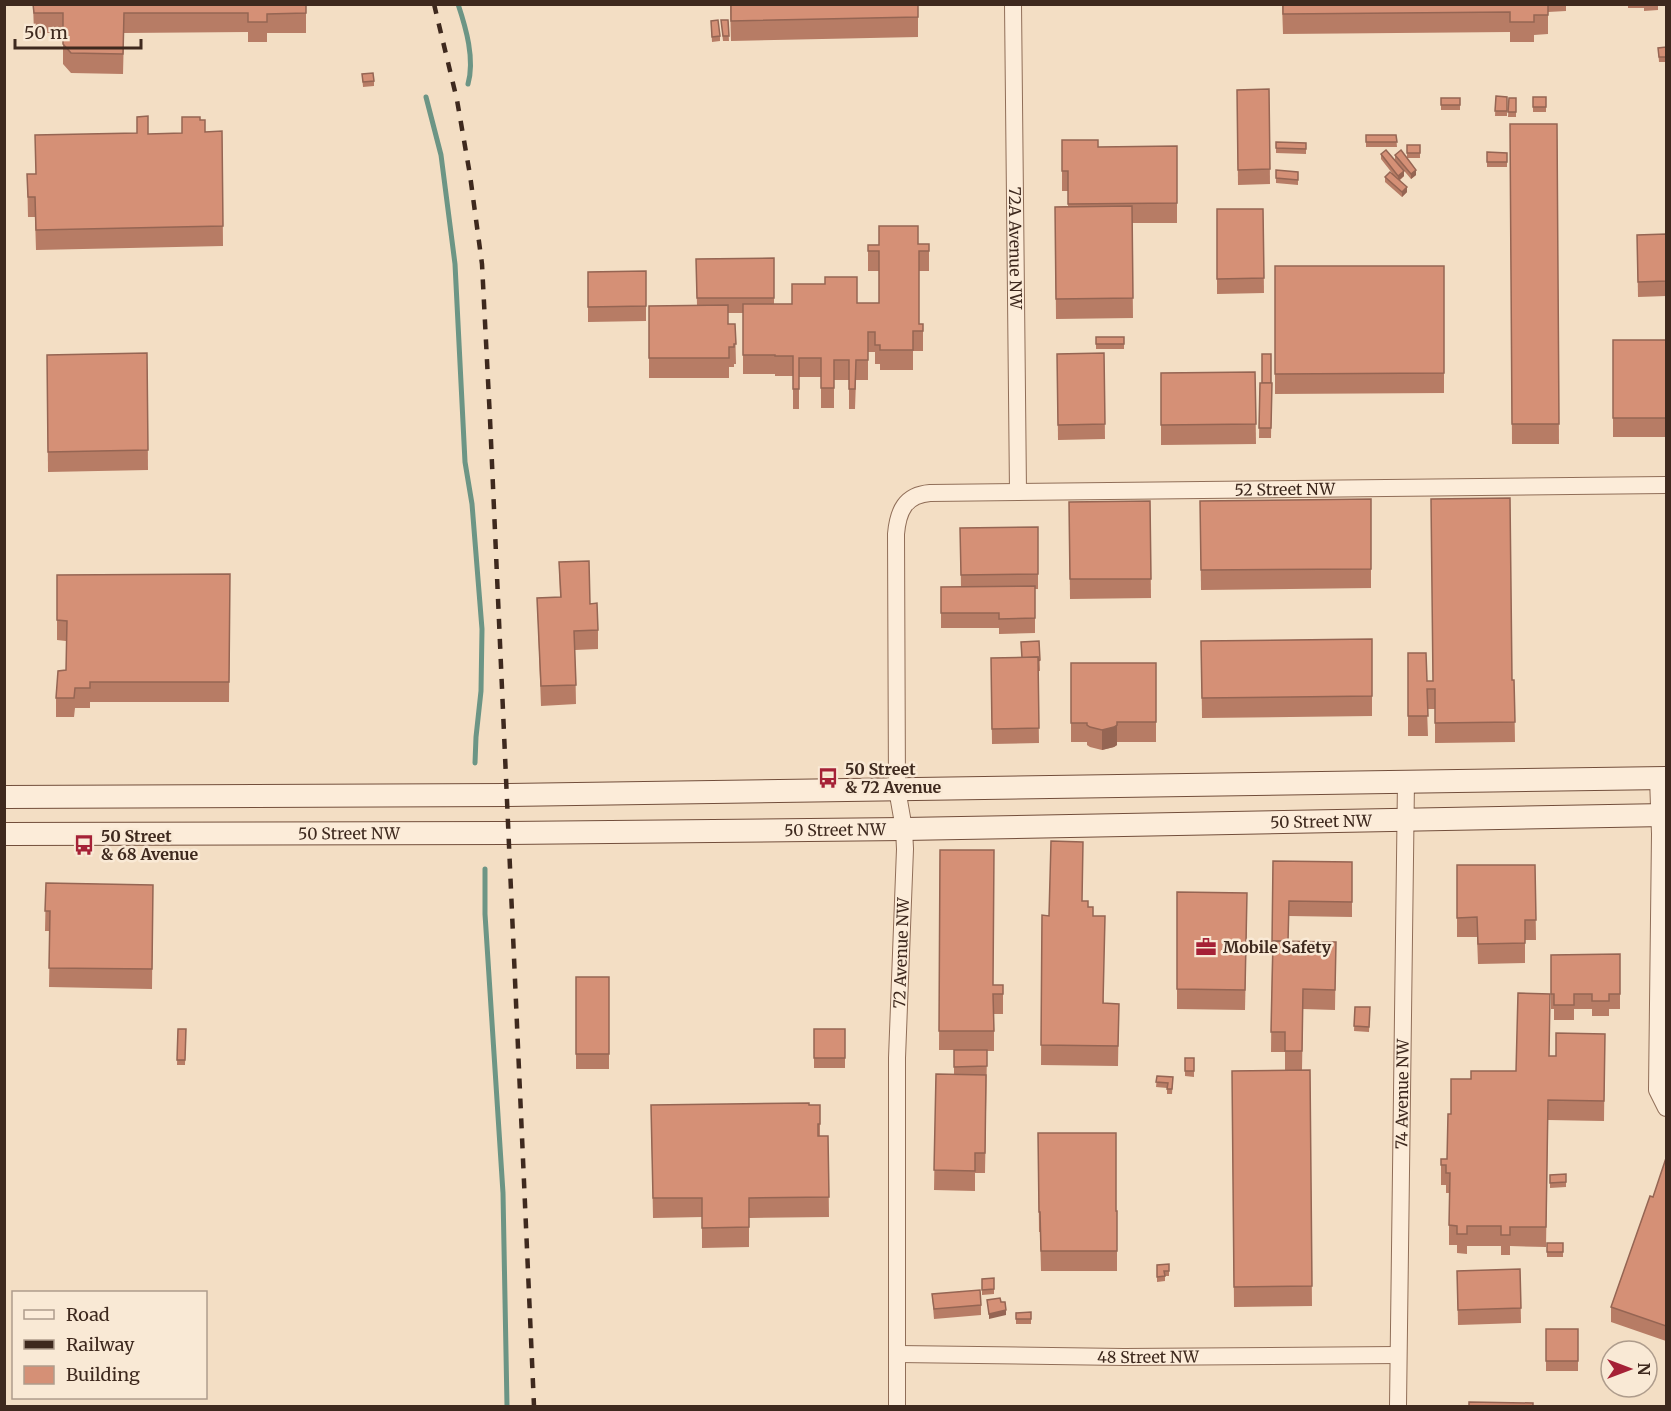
<svg xmlns="http://www.w3.org/2000/svg" width="1671" height="1411" font-family="Merriweather,serif">
<style>
.lines{fill:none;stroke-linecap:round;stroke-linejoin:round}
.stream{stroke:#6c9585;stroke-width:5}
.street-casing{stroke:#906e58;stroke-width:18}
.secondary-casing{stroke:#724e3b;stroke-width:24}
.street{stroke:#fcecd9;stroke-width:16}
.secondary{stroke:#fcecd9;stroke-width:22}
.rail{stroke:#3e291e;stroke-width:4.5;stroke-dasharray:10 10;stroke-linecap:butt}
.wall{fill:#b77c65}
.shaded-wall{fill:#956553}
.building{fill:#d59076;stroke:#956553;stroke-width:1.5}
.labels{text-anchor:middle;dominant-baseline:central;stroke-width:5;stroke-linejoin:round;paint-order:stroke}
.street-label{font-size:16px;fill:#3e291e;stroke:#f9e9d5}
.poi-label{font-size:16px;font-weight:bold;fill:#3e291e;stroke:#f9e9d5;text-anchor:start}
</style>
<rect width="100%" height="100%" fill="#f3dec4"/>
<g class="lines">
<g class="stream">
<path d="M458,4C466,28 475,59 468,84"/>
<polyline points="426,97 441,155 455,264 465,462 472,504 482,629 481,691 476,737 475,763"/>
<polyline points="485,869 485,914 503,1193 507,1406"/>
</g>
<g class="street-casing">
<g id="street">
<path id="s1" d="M1013,4L1018,492"/>
<polyline points="1658,778 1660,834 1657,1090 1666,1108"/>
<path id="s2" d="M898,1354L1124,1357L1398,1355"/>
<path id="s3" d="M897,1406V1058L905,849L904,829L897,789L896,534C898,511 905,495 930,493L1666,485"/>
<path id="s4" d="M1398,1406L1406,781"/>
</g>
</g>
<g class="secondary-casing">
<g id="secondary">
<polyline points="4,797 507,795 1666,778"/>
<path id="s5" d="M4,834L508,833L904,829L1666,815"/>
</g>
</g>
<use href="#street" class="street"/>
<use href="#secondary" class="secondary"/>
<polyline class="rail" points="434,4 457,100 470,175 482,264 490,419 534,1406"/>
</g>
<g class="wall">
<polygon points="33,4 306,4 306,33 267,33 267,42 248,42 248,32 124,33 123,74 71,73 63,64 63,33 34,33"/>
<polygon points="730,4 918,4 918,37 731,41"/>
<polygon points="1282,4 1566,4 1566,11 1548,12 1548,34 1534,35 1534,42 1510,42 1510,32 1283,34"/>
<polygon points="1628,4 1658,4 1658,10 1644,11 1644,8 1628,8"/>
<polygon points="721,20 728,20 729,41 723,41"/>
<polygon points="711,21 720,36 720,41 712,42"/>
<polygon points="1666,47 1666,62 1659,62 1658,48"/>
<polygon points="362,74 374,81 374,86 363,87"/>
<polygon points="1269,89 1270,184 1238,185 1237,90"/>
<polygon points="1496,96 1507,97 1507,116 1495,116"/>
<rect x="1533" y="97" width="13" height="15"/>
<rect x="1441" y="98" width="19" height="12"/>
<polygon points="1509,98 1516,98 1516,117 1508,117"/>
<polygon points="200,120 205,132 222,131 223,246 36,250 35,217 28,217 27,174 35,174 148,134 182,133"/>
<polygon points="1510,124 1557,124 1559,444 1512,444"/>
<polygon points="1366,135 1396,135 1397,147 1366,147"/>
<polygon points="1062,140 1098,147 1177,146 1177,223 1132,223 1133,318 1056,319 1055,207 1068,206 1068,191 1062,191"/>
<polygon points="1276,142 1306,143 1306,154 1276,153"/>
<polygon points="1407,145 1420,145 1420,158 1407,158 1416,175 1411,179 1395,160 1395,155 1407,158"/>
<polygon points="1487,152 1507,153 1507,167 1487,167"/>
<polygon points="1381,154 1404,176 1400,180 1407,192 1402,197 1385,182 1385,177 1392,173 1381,159"/>
<polygon points="1276,170 1298,172 1298,185 1276,183"/>
<polygon points="1217,209 1263,209 1264,293 1217,294"/>
<polygon points="1666,234 1666,296 1638,297 1637,235"/>
<polygon points="929,244 929,271 919,271 919,324 923,324 923,351 913,351 913,370 880,370 880,364 875,364 875,352 868,352 868,380 856,380 855,409 849,409 849,380 834,380 834,408 821,408 821,377 799,377 799,409 793,409 793,376 775,376 775,374 743,374 743,313 728,313 728,324 735,324 736,364 734,364 734,367 729,367 729,378 649,378 649,306 697,306 696,259 774,258 774,304 879,303 879,271 868,271 868,245"/>
<polygon points="1275,266 1444,266 1444,393 1275,394"/>
<polygon points="646,271 646,321 588,322 588,272"/>
<polygon points="1666,336 1666,437 1613,437 1613,340 1666,340"/>
<rect x="1096" y="337" width="28" height="12"/>
<polygon points="147,353 148,470 48,472 47,355"/>
<polygon points="1104,353 1105,439 1058,440 1057,354"/>
<polygon points="1255,372 1256,444 1161,445 1161,373"/>
<polygon points="1260,383 1272,383 1271,438 1259,438"/>
<polygon points="1371,499 1371,588 1201,590 1200,501"/>
<polygon points="1150,501 1151,598 1070,599 1069,502"/>
<polygon points="1038,527 1038,589 1035,589 1035,633 999,634 999,628 941,628 941,587 961,587 960,528"/>
<polygon points="559,562 590,604 598,630 598,649 575,650 576,704 541,706 537,598 560,597"/>
<polygon points="230,574 229,702 90,702 90,708 75,708 74,717 56,717 56,698 66,670 66,641 57,640 57,575"/>
<polygon points="1372,639 1372,716 1202,718 1201,641"/>
<polygon points="1039,641 1040,671 1038,671 1039,743 992,744 991,658 1022,658"/>
<polygon points="1408,653 1427,681 1514,680 1515,742 1435,743 1435,709 1427,709 1428,736 1408,736"/>
<polygon points="1071,663 1156,663 1156,742 1117,742 1117,745 1114,747 1102,750 1090,747 1087,745 1087,742 1071,742"/>
<polygon points="940,850 993,985 1003,985 1003,1014 994,1014 994,1051 987,1051 985,1173 975,1173 975,1191 934,1190 936,1074 954,1075 954,1050 939,1050"/>
<polygon points="1273,861 1352,862 1352,917 1289,916 1288,941 1336,942 1335,1010 1303,1009 1302,1070 1310,1070 1312,1306 1234,1307 1232,1071 1285,1070 1285,1052 1271,1052"/>
<polygon points="1457,865 1535,865 1536,940 1525,940 1525,963 1478,964 1477,937 1457,937"/>
<polygon points="46,883 153,885 152,989 49,987 50,931 45,931"/>
<polygon points="1177,892 1247,913 1245,1010 1177,1009"/>
<polygon points="1082,901 1088,907 1093,916 1104,1003 1119,1004 1118,1066 1041,1065 1042,915 1049,916"/>
<polygon points="1620,954 1620,1009 1609,1009 1609,1016 1592,1016 1592,1009 1574,1009 1574,1020 1554,1020 1554,1009 1551,1009 1551,955"/>
<rect x="576" y="977" width="33" height="92"/>
<polygon points="1355,1007 1370,1007 1369,1032 1354,1031"/>
<polygon points="178,1029 186,1029 185,1065 177,1065"/>
<rect x="814" y="1029" width="31" height="39"/>
<polygon points="1605,1034 1604,1121 1548,1120 1546,1247 1510,1246 1510,1255 1501,1255 1501,1246 1467,1246 1467,1254 1457,1253 1457,1245 1449,1245 1449,1193 1446,1193 1446,1185 1441,1185 1441,1159 1447,1159 1451,1114 1471,1079 1516,1071 1550,1056 1556,1056"/>
<polygon points="1185,1058 1194,1058 1194,1077 1185,1076"/>
<polygon points="1157,1076 1173,1077 1172,1094 1167,1094 1167,1088 1156,1087"/>
<polygon points="651,1105 820,1105 820,1136 828,1136 829,1217 749,1218 749,1247 702,1248 702,1217 653,1218"/>
<polygon points="1038,1133 1116,1211 1117,1211 1117,1271 1041,1271 1040,1232 1039,1232"/>
<polygon points="1666,1158 1666,1341 1611,1322 1611,1307 1653,1197"/>
<polygon points="1566,1174 1566,1187 1550,1188 1550,1175"/>
<rect x="1547" y="1243" width="16" height="14"/>
<polygon points="1169,1264 1169,1276 1165,1276 1165,1281 1157,1282 1157,1265"/>
<polygon points="1520,1269 1521,1323 1458,1325 1457,1271"/>
<polygon points="994,1278 994,1294 982,1295 982,1279"/>
<polygon points="932,1294 981,1305 981,1315 934,1319"/>
<polygon points="1031,1312 1031,1324 1016,1324 1016,1313"/>
<rect x="1546" y="1329" width="32" height="42"/>
</g>
<g class="shaded-wall">
<polygon points="1416,170 1416,175 1411,179 1411,174"/>
<polygon points="1404,171 1404,176 1398,181 1398,176"/>
<polygon points="1407,187 1407,192 1402,197 1402,192"/>
<polygon points="1117,725 1117,745 1114,747 1102,750 1102,730"/>
<polygon points="1006,1310 1006,1315 989,1319 989,1314"/>
</g>
<g class="building">
<polygon points="33,4 306,4 306,13 267,14 267,22 248,22 248,13 124,13 123,54 71,53 63,44 63,13 34,13"/>
<polygon points="731,4 918,4 918,17 731,21"/>
<polygon points="1283,4 1548,4 1548,15 1534,15 1534,22 1510,22 1510,12 1283,14"/>
<polygon points="718,20 720,36 712,37 711,21"/>
<polygon points="721,20 728,20 729,36 723,36"/>
<polygon points="1666,47 1666,57 1659,57 1658,48"/>
<polygon points="373,73 374,81 363,82 362,74"/>
<polygon points="1269,89 1270,169 1238,170 1237,90"/>
<polygon points="1496,96 1507,97 1507,111 1495,111"/>
<rect x="1533" y="97" width="13" height="10"/>
<rect x="1441" y="98" width="19" height="7"/>
<polygon points="1509,98 1516,98 1516,112 1508,112"/>
<polygon points="148,116 148,134 182,133 182,117 200,117 200,120 205,120 205,132 222,131 223,226 36,230 35,197 28,197 27,174 36,174 35,135 137,133 137,117"/>
<polygon points="1510,124 1557,124 1559,424 1512,424"/>
<polygon points="1366,135 1396,135 1397,142 1366,142"/>
<polygon points="1062,140 1098,140 1098,147 1177,146 1177,203 1068,204 1068,171 1062,171"/>
<polygon points="1276,142 1306,143 1306,149 1276,148"/>
<rect x="1407" y="145" width="13" height="8"/>
<polygon points="1386,150 1404,171 1398,176 1381,154"/>
<polygon points="1401,150 1416,170 1411,174 1395,155"/>
<polygon points="1487,152 1507,153 1507,162 1487,162"/>
<polygon points="1276,170 1298,172 1298,180 1276,178"/>
<polygon points="1390,172 1407,187 1402,192 1385,177"/>
<polygon points="1132,206 1133,298 1056,299 1055,207"/>
<polygon points="1217,209 1263,209 1264,278 1217,279"/>
<polygon points="879,226 918,226 918,244 929,244 929,251 919,251 919,324 923,324 923,331 913,331 913,350 880,350 880,345 875,345 875,332 868,332 868,360 856,360 855,389 849,389 849,360 834,360 834,388 821,388 821,358 799,358 799,389 793,389 793,356 775,356 775,355 743,355 743,304 792,304 792,284 825,284 825,277 857,277 857,303 879,303 879,251 868,251 868,245 879,245"/>
<polygon points="1666,234 1666,281 1638,282 1637,235"/>
<polygon points="774,258 774,298 697,298 696,259"/>
<polygon points="1275,266 1444,266 1444,373 1275,374"/>
<polygon points="646,271 646,306 588,307 588,272"/>
<polygon points="728,305 728,324 735,324 736,344 734,344 734,347 729,347 729,358 649,358 649,306"/>
<polygon points="1666,336 1666,418 1613,418 1613,340 1666,340"/>
<rect x="1096" y="337" width="28" height="7"/>
<polygon points="147,353 148,450 48,452 47,355"/>
<polygon points="1104,353 1105,424 1058,425 1057,354"/>
<rect x="1262" y="354" width="9" height="29"/>
<polygon points="1255,372 1256,424 1161,425 1161,373"/>
<polygon points="1260,383 1272,383 1271,428 1259,428"/>
<polygon points="1510,498 1512,680 1514,680 1515,722 1435,723 1435,689 1427,689 1428,716 1408,716 1408,653 1426,653 1427,681 1433,681 1431,499"/>
<polygon points="1371,499 1371,569 1201,570 1200,501"/>
<polygon points="1150,501 1151,579 1070,579 1069,502"/>
<polygon points="1038,527 1038,574 961,575 960,528"/>
<polygon points="589,561 590,604 597,603 598,630 574,631 576,685 541,686 537,598 561,597 559,562"/>
<polygon points="230,574 229,682 90,682 90,688 75,688 74,698 56,698 58,671 66,670 67,621 57,620 57,575"/>
<polygon points="1035,586 1035,618 999,619 999,613 941,613 941,587"/>
<polygon points="1372,639 1372,696 1202,698 1201,641"/>
<polygon points="1039,641 1040,660 1038,661 1038,657 1022,658 1021,642"/>
<polygon points="1038,657 1039,728 992,729 991,658"/>
<polygon points="1071,663 1156,663 1156,722 1117,722 1117,725 1114,727 1102,730 1090,727 1087,725 1087,723 1071,723"/>
<polygon points="1051,841 1083,842 1082,901 1088,901 1088,907 1093,907 1093,916 1105,916 1103,1003 1119,1004 1118,1046 1041,1045 1042,915 1049,916"/>
<polygon points="940,850 994,850 993,985 1003,985 1003,994 993,994 994,1031 939,1031"/>
<polygon points="1273,861 1352,862 1352,902 1289,901 1288,941 1273,941 1272,944"/>
<polygon points="1457,865 1535,865 1536,920 1525,920 1525,943 1478,944 1477,917 1457,918"/>
<polygon points="46,883 153,885 152,969 49,968 50,911 45,911"/>
<polygon points="1177,892 1247,893 1245,990 1177,989"/>
<polygon points="1273,941 1336,942 1335,990 1303,989 1302,1051 1285,1051 1285,1032 1271,1032"/>
<polygon points="1620,954 1620,994 1609,994 1609,1001 1592,1001 1592,994 1574,994 1574,1005 1554,1005 1554,994 1551,994 1551,955"/>
<rect x="576" y="977" width="33" height="77"/>
<polygon points="1518,993 1550,994 1549,1056 1556,1056 1556,1033 1605,1034 1604,1101 1548,1100 1546,1227 1510,1227 1510,1235 1501,1235 1501,1226 1467,1226 1467,1234 1457,1234 1457,1226 1449,1225 1450,1173 1446,1173 1446,1165 1441,1165 1441,1159 1447,1159 1448,1114 1451,1114 1451,1079 1471,1079 1471,1071 1516,1071"/>
<polygon points="1355,1007 1370,1007 1369,1027 1354,1026"/>
<polygon points="178,1029 186,1029 185,1060 177,1060"/>
<rect x="814" y="1029" width="31" height="29"/>
<polygon points="954,1050 987,1050 987,1066 954,1067"/>
<rect x="1185" y="1058" width="9" height="13"/>
<polygon points="1310,1070 1312,1286 1234,1287 1232,1071"/>
<polygon points="936,1074 986,1075 985,1153 975,1153 975,1171 934,1170"/>
<polygon points="1157,1076 1173,1077 1172,1089 1167,1089 1168,1083 1156,1082"/>
<polygon points="809,1103 809,1105 820,1105 820,1124 818,1124 818,1136 828,1136 829,1197 749,1198 749,1227 702,1228 702,1198 653,1198 651,1105"/>
<polygon points="1038,1133 1116,1133 1116,1211 1117,1211 1117,1251 1041,1251 1040,1212 1039,1212"/>
<polygon points="1666,1158 1666,1326 1611,1307 1650,1196 1653,1197"/>
<polygon points="1566,1174 1566,1182 1550,1183 1550,1175"/>
<rect x="1547" y="1243" width="16" height="9"/>
<polygon points="1169,1264 1169,1271 1164,1271 1165,1276 1157,1277 1157,1265"/>
<polygon points="1520,1269 1521,1308 1458,1310 1457,1271"/>
<polygon points="994,1278 994,1289 982,1290 982,1279"/>
<polygon points="980,1290 981,1305 934,1309 932,1294"/>
<polygon points="1000,1298 1001,1302 1005,1302 1006,1310 989,1314 987,1300"/>
<polygon points="1031,1312 1031,1319 1016,1319 1016,1313"/>
<rect x="1546" y="1329" width="32" height="32"/>
<polygon points="1469,1402 1533,1403 1533,1407 1469,1407"/>
</g>
<defs>
<g id="bus-bare" transform="scale(1.62)"><path d="M-5-6H5V4H4V6H2V4H-2V6H-4V4H-5ZM-3.5-4V0h7V-4ZM-3.5 1.2v1.5H-2V1.2ZM2 1.2v1.5H3.5V1.2Z" fill="#a52136" stroke="#f9e9d5" stroke-width="2.5" paint-order="stroke"/></g>
<g id="office-bare" transform="scale(1.62)"><path d="M-6-3h4V-5.5h4V-3h4V5H-6ZM-1-4.5V-3h2v-1.5ZM-6 0V1H6V0Z" fill="#a52136" stroke="#f9e9d5" stroke-width="2.5" paint-order="stroke"/></g>
</defs>
<g fill-rule="evenodd">
<use href="#bus-bare" x="828" y="778"/>
<use href="#bus-bare" x="84" y="845"/>
<use href="#office-bare" x="1206" y="947"/>
</g>
<g class="labels">
<g class="street-label">
<text stroke="none"><textPath href="#s1" startOffset="244">72A Avenue NW</textPath></text>
<text stroke="none"><textPath href="#s3" startOffset="1287">52 Street NW</textPath></text>
<text stroke="none"><textPath href="#s5" startOffset="1317">50 Street NW</textPath></text>
<text stroke="none"><textPath href="#s5" startOffset="831">50 Street NW</textPath></text>
<text stroke="none"><textPath href="#s5" startOffset="345">50 Street NW</textPath></text>
<text stroke="none"><textPath href="#s3" startOffset="453">72 Avenue NW</textPath></text>
<text stroke="none"><textPath href="#s4" startOffset="312">74 Avenue NW</textPath></text>
<text stroke="none"><textPath href="#s2" startOffset="250">48 Street NW</textPath></text>
</g>
<g class="poi-label">
<text x="845" y="769">50 Street<tspan x="845" dy="18">&amp; 72 Avenue</tspan></text>
<text x="101" y="836">50 Street<tspan x="101" dy="18">&amp; 68 Avenue</tspan></text>
<text x="1223" y="947">Mobile Safety</text>
</g>
</g>
<rect width="1671" height="1411" fill="none" stroke="#3e291e" stroke-width="12"/>
<rect x="12" y="1291" width="195" height="108" fill="#f9e9d5" stroke="#ae9c8c" stroke-width="1.5"/>
<rect x="24" y="1310" width="30" height="9" fill="#fcecd9" stroke="#ae9c8c" stroke-width="1.5"/>
<text x="66" y="1321" font-size="18" fill="#3e291e">Road</text>
<rect x="24" y="1340" width="30" height="9" fill="#3e291e" stroke="#ae9c8c" stroke-width="1.5"/>
<text x="66" y="1351" font-size="18" fill="#3e291e">Railway</text>
<rect x="24" y="1366" width="30" height="18" fill="#d59076" stroke="#ae9c8c" stroke-width="1.5"/>
<text x="66" y="1381" font-size="18" fill="#3e291e">Building</text>
<g transform="translate(1629 1369) rotate(90)"><circle r="28" fill="#f9e9d5" stroke="#ae9c8c" stroke-width="1.5"/>
<path d="M0-4.5L10 22L0 15L-10 22Z" fill="#a52136"/>
<text y="-9" font-size="16" font-weight="bold" text-anchor="middle" fill="#3e291e">N</text>
</g>
<path d="M15 39v9h126v-9" fill="none" stroke="#3e291e" stroke-width="3"/>
<text x="24" y="39" font-size="18" fill="#3e291e" stroke="#f9e9d5" stroke-width="4.5" paint-order="stroke">50 m</text>
</svg>
